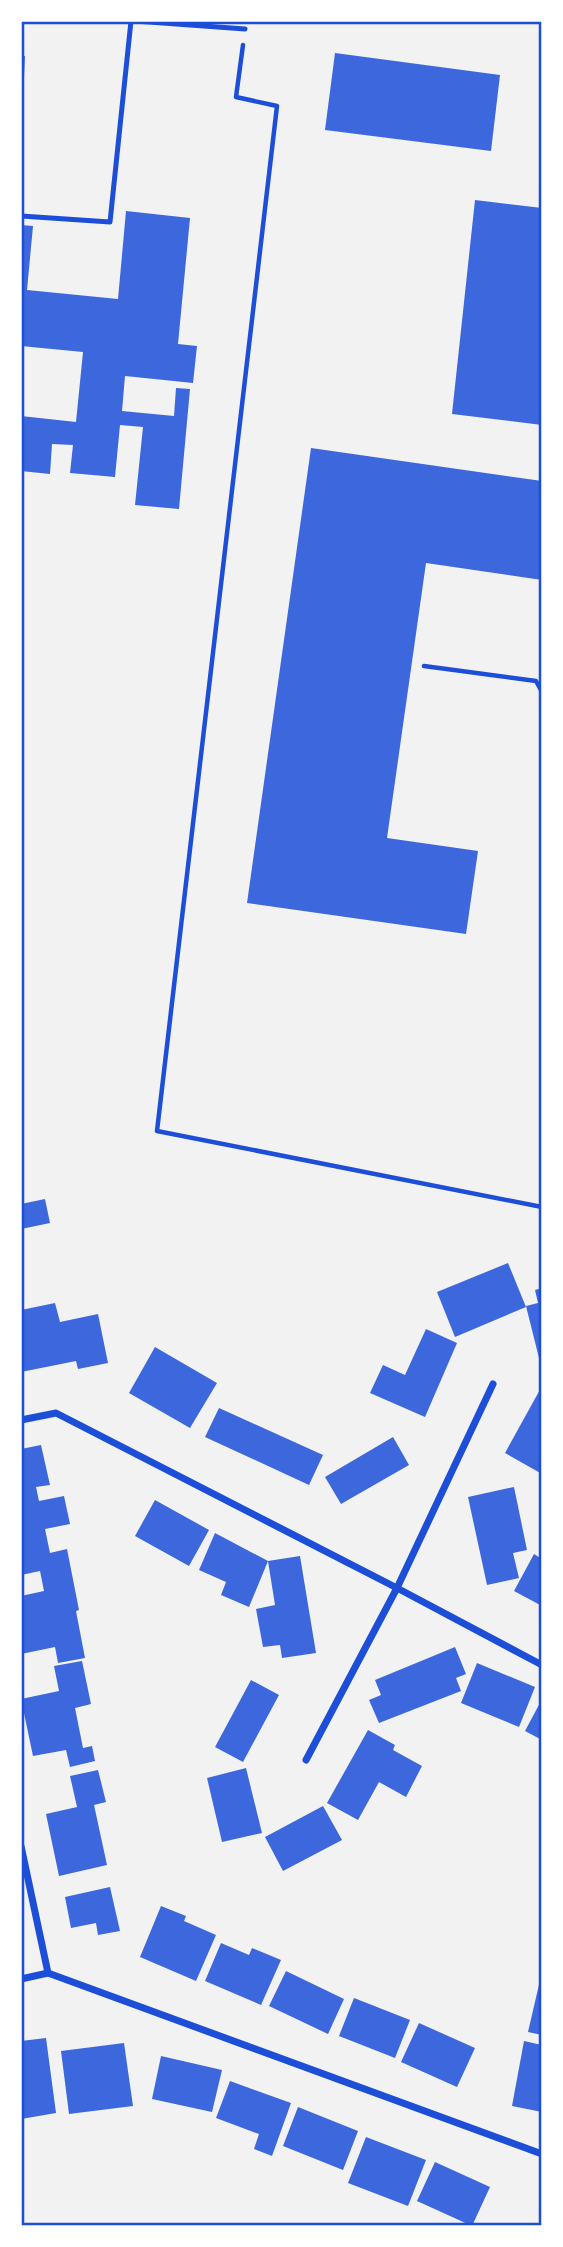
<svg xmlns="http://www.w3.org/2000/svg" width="563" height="2247" font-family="'Work Sans',sans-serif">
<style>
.building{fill:#3d67dc}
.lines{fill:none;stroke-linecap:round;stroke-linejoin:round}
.path{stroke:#1d4ed8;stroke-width:4.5}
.service{stroke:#1d4ed8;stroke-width:5}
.minor{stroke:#1d4ed8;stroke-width:7}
.neatline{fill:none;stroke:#1d4ed8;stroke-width:2.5}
</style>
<rect width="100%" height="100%" fill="#f2f2f2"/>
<g class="building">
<polygon points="335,53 500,75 491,151 325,130"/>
<polygon points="21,56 25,56 23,98 21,98"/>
<polygon points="475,200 542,208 542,425 452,414"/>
<polygon points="126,211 190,218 178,344 197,346 193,383 125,376 122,411 174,416 176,388 190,389 179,509 135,505 143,427 120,425 115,477 70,473 73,445 52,444 50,474 21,471 21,416 76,422 83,352 21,346 21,225 33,226 27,290 118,299"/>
<polygon points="311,448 542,481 542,580 426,563 387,838 478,851 466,934 247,903"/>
<polygon points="45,1199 50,1223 21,1229 21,1204"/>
<polygon points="508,1263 526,1307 455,1337 437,1292"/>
<polygon points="542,1288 542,1366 541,1366 526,1306 538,1303 535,1290"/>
<polygon points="55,1303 60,1322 98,1314 108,1363 78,1369 76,1361 21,1372 21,1310"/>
<polygon points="426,1329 457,1343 425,1417 370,1393 383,1365 405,1375"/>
<polygon points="155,1347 217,1383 190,1428 129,1393"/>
<polygon points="542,1386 542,1474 505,1453"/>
<polygon points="219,1408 323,1455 309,1485 205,1437"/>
<polygon points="393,1437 409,1465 341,1504 325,1477"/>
<polygon points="41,1445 50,1485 36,1487 39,1501 64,1496 70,1524 45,1529 50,1553 67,1549 79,1610 76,1611 85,1658 58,1663 55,1647 21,1654 21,1596 44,1591 40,1571 21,1575 21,1449"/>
<polygon points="514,1487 527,1550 513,1553 519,1578 487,1585 468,1497"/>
<polygon points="155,1500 209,1530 189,1566 135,1536"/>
<polygon points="215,1533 268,1561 300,1556 316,1653 282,1658 280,1645 263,1647 256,1609 275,1605 268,1561 249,1607 221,1595 226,1582 199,1570"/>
<polygon points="534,1554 542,1559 542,1606 514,1591"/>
<polygon points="455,1647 466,1674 456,1678 461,1691 379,1723 369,1700 381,1695 375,1680"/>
<polygon points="82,1661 91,1704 75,1708 83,1748 92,1746 95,1761 70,1767 66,1750 33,1756 21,1699 59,1691 54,1666"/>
<polygon points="477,1663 535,1687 519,1727 461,1703"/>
<polygon points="251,1680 279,1695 243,1762 215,1747"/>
<polygon points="542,1699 542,1740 525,1731"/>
<polygon points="368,1730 395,1745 393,1750 422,1766 406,1797 379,1782 358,1820 327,1803"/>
<polygon points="246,1768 262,1833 222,1842 207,1778"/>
<polygon points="98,1770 106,1802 94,1805 107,1865 59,1876 46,1814 77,1807 70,1776"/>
<polygon points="323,1806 342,1840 283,1871 265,1837"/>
<polygon points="110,1887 120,1931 98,1935 96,1923 71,1928 65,1897"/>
<polygon points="161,1906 186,1916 184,1921 216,1935 196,1981 140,1957"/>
<polygon points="221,1943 249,1955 252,1948 281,1960 261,2005 205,1981"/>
<polygon points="286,1971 344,1999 328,2034 269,2006"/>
<polygon points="541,1976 542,1976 542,2035 528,2032"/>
<polygon points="354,1998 410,2020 395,2058 339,2036"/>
<polygon points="419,2023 475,2048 457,2087 401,2062"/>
<polygon points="46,2038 56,2113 21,2119 21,2041"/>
<polygon points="524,2041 542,2045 542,2112 512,2106"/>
<polygon points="124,2043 133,2106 69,2114 61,2051"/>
<polygon points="161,2056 222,2070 212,2112 152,2099"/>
<polygon points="230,2081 291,2103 272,2156 254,2149 259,2134 216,2118"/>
<polygon points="298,2107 358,2131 343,2170 283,2146"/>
<polygon points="366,2137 426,2160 408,2206 348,2183"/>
<polygon points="435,2162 490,2187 472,2226 417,2201"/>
</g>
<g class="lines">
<g class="path">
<polyline points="243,45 236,97 277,106 157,1131 542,1207"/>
<polyline points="424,666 536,681 542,692"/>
</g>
<g class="service">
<polyline points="135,21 245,29"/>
<polyline points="21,216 110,222 131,21"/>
</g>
<g class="minor">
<polyline points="21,1420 56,1413 397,1588 542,1665"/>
<polyline points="306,1760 397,1588 493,1384"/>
<polyline points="21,1846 48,1973"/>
<polyline points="21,1979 48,1973 542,2154"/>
</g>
</g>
<rect width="563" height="2247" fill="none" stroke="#ffffff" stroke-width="46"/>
<rect x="23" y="23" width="517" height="2201" class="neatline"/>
</svg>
